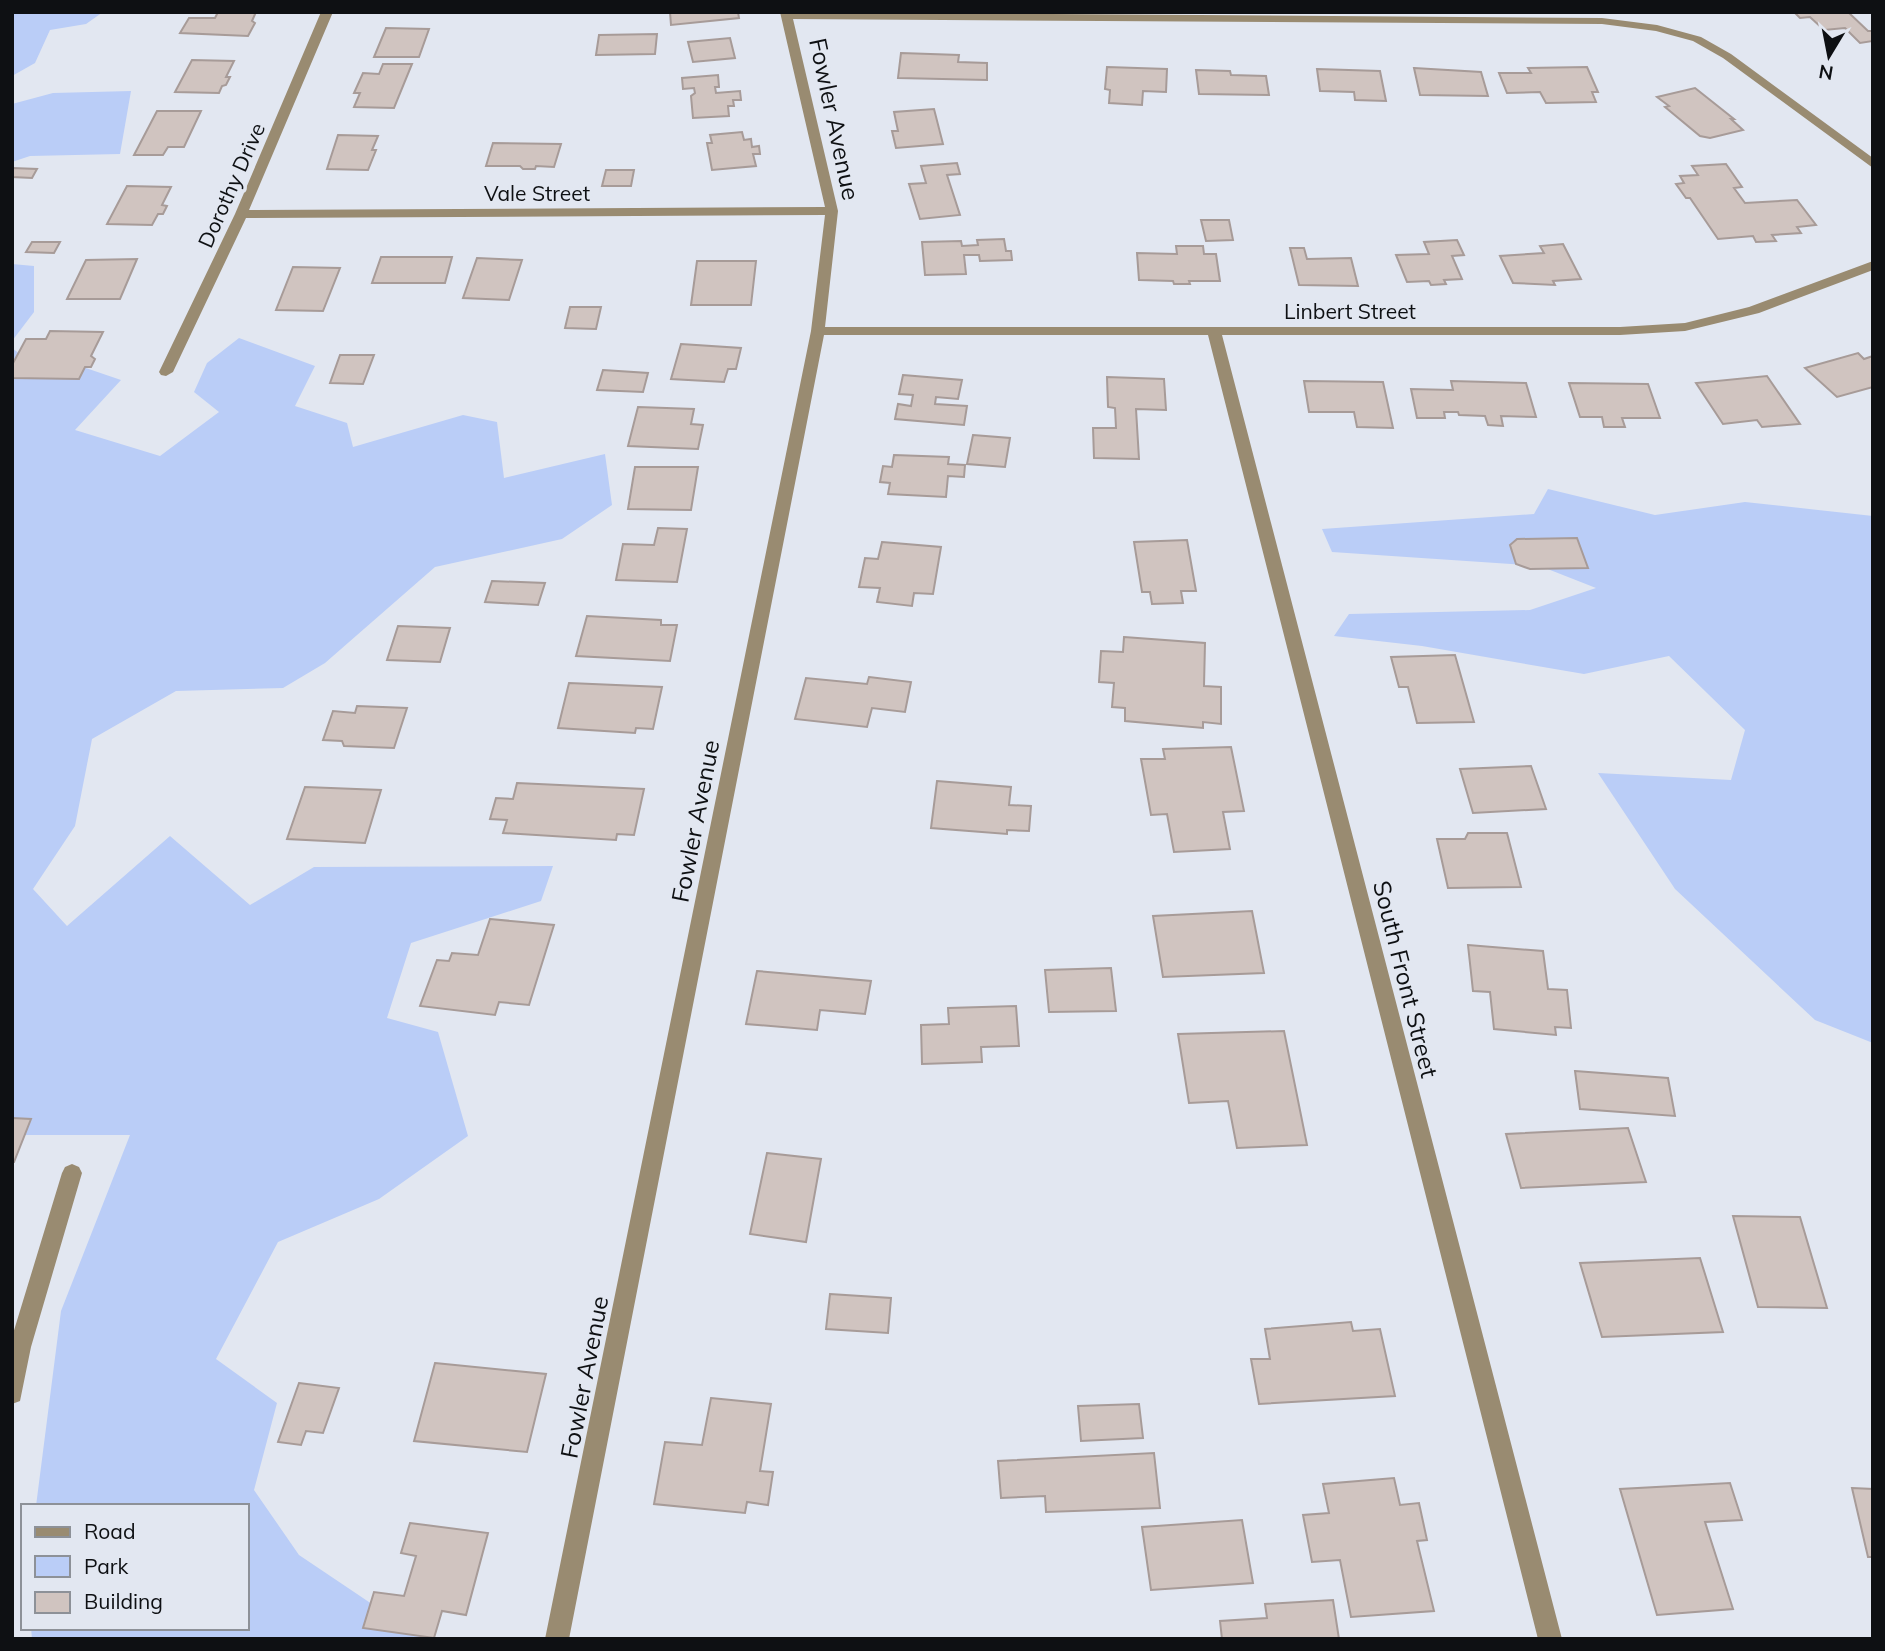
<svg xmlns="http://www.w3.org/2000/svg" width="1885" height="1651" font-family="Mulish,sans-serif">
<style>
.green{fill:#bacdf7}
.building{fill:#d0c4c0;stroke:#a79b98;stroke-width:2}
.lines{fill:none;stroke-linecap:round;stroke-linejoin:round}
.street{fill:#998b71;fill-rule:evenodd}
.labels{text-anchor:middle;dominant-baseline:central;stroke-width:7;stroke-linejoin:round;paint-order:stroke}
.far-street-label{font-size:21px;fill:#0e1013;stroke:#e2e7f1}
.street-label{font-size:24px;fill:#0e1013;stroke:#e2e7f1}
</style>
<rect width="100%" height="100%" fill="#e2e7f1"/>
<g class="green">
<polygon points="12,12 103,12 86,24 50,30 35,63 12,76"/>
<polygon points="131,91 120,154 30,156 12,162 12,104 53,93"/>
<polygon points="12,264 34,266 34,312 12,341"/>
<polygon points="239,338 315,366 295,406 347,423 353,447 463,415 497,422 504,478 605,454 612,505 562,539 435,567 325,663 283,688 176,691 92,739 75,826 33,889 67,926 170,836 250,905 314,867 553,866 541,901 411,943 387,1018 438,1032 468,1136 379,1199 278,1242 216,1359 277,1403 254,1490 299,1555 424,1639 32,1639 31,1628 247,1628 247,1506 36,1506 61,1311 130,1135 12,1135 12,348 41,370 77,365 121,380 75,430 160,456 219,412 194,392 207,363"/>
<polygon points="1548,489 1655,515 1745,502 1873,516 1873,1043 1815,1020 1675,889 1598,773 1731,780 1745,730 1669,656 1584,674 1422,646 1334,636 1349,614 1530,610 1596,588 1540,566 1332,552 1322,529 1534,514"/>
</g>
<g class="building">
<polygon points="218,12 256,12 252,21 255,23 248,36 180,33 189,18 215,18"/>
<polygon points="670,12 738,12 739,18 671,25"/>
<polygon points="1794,12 1848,12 1868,31 1873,31 1873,41 1860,43 1845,28 1824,30 1810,17 1800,18"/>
<polygon points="386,28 429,29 419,57 374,57"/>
<polygon points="657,34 655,54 596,55 599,35"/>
<polygon points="730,38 735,58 693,62 688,42"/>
<polygon points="901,53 959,55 958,62 987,63 987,80 898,78"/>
<polygon points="192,60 234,61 226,77 230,77 226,85 222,86 219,93 175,92"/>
<polygon points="383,64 412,64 394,108 354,107 360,93 354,93 363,73 379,74"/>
<polygon points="1107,67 1167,69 1166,92 1143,91 1142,105 1109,103 1110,90 1105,89"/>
<polygon points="1587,67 1598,92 1592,92 1596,102 1546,103 1540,92 1507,93 1499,73 1531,73 1528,68"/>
<polygon points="1414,68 1481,72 1488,96 1420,95"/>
<polygon points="1317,69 1380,71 1386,101 1355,100 1354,92 1320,91"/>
<polygon points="1196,70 1230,71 1231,75 1266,76 1269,95 1199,94"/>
<polygon points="718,75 719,87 715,87 716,93 740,91 741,100 733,100 734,106 728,106 729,116 693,118 691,96 695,93 694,88 683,89 682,78"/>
<polygon points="1695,88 1734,119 1731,119 1743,130 1710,138 1700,136 1665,107 1669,106 1657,97"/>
<polygon points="934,109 943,144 896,148 892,131 898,131 894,112"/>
<polygon points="157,111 201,111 184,147 168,147 163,155 134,155"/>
<polygon points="742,132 744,140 751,139 752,147 759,146 760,154 753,154 756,166 712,170 707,143 712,143 710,135"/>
<polygon points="338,135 378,136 372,150 376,150 368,170 327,169"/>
<polygon points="493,143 561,144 554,167 536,166 535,169 523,169 520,166 486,166"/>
<polygon points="957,163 960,174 947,175 960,215 920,219 909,184 926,183 921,166"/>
<polygon points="1726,164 1742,187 1734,188 1745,203 1797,200 1816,225 1797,227 1801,233 1772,235 1776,241 1756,242 1753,236 1718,239 1690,198 1686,198 1676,184 1684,183 1680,176 1698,175 1692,166"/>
<polygon points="12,168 37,169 32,178 12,177"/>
<polygon points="606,170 634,170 631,186 602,186"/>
<polygon points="127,186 171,187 162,205 167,206 163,214 158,214 152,225 107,224"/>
<polygon points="1201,220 1229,220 1233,240 1206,241"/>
<polygon points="1004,239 1006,251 1011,251 1012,260 980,261 979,255 964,255 966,274 925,275 922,242 961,241 962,246 978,245 977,240"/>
<polygon points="1457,240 1464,255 1452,256 1462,279 1444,280 1446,284 1431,285 1429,281 1407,282 1396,255 1429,254 1424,242"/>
<polygon points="32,242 60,242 54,253 26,252"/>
<polygon points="1563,244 1581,279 1553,281 1555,285 1513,283 1500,256 1544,253 1540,246"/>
<polygon points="1176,246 1203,246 1204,254 1216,254 1220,281 1189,281 1190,284 1174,284 1173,281 1139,280 1137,253 1177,254"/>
<polygon points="1290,248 1304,248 1307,259 1351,258 1358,286 1299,285"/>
<polygon points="381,257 452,257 445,283 372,283"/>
<polygon points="477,258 522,260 509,300 463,298"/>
<polygon points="137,259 120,299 67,299 86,260"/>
<polygon points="697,261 756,261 751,305 691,305"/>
<polygon points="293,267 340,268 323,311 276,310"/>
<polygon points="570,307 601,307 596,329 565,328"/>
<polygon points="50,331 103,332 91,356 95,359 91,367 85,367 79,379 12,378 12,365 26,339 46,339"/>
<polygon points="681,344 741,348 736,369 728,369 724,382 671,379"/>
<polygon points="1858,353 1864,359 1873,356 1873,387 1837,397 1805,368"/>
<polygon points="340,355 374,355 363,384 330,383"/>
<polygon points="603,370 648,373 643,392 597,390"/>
<polygon points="903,375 962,380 958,399 936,397 935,404 967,406 964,425 895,419 898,404 911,406 913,395 899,394"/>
<polygon points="1767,376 1800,424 1762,427 1757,420 1723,424 1696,383"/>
<polygon points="1107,377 1164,379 1166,410 1136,409 1139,459 1094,458 1093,428 1116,428 1115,408 1108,407"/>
<polygon points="1304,381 1383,382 1393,428 1357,427 1354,412 1309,412"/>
<polygon points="1451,381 1526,383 1536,417 1501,416 1503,426 1488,425 1485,416 1459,415 1458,412 1444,412 1445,418 1417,418 1411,389 1453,390"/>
<polygon points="1569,383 1648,384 1660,418 1622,418 1625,427 1604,427 1602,417 1580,417"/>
<polygon points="638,407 694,409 691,424 703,425 698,449 628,446"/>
<polygon points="973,435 1010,438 1005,467 967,464"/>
<polygon points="894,455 949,457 948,464 965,465 964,477 948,476 946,497 888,494 890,483 880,482 883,466 892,467"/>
<polygon points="635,467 698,467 691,510 628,509"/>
<polygon points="658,528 687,529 677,582 616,580 623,544 654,545"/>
<polygon points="1577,538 1588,568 1530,569 1516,564 1510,545 1517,539"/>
<polygon points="1187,540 1196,591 1181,591 1183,603 1152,604 1150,592 1142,592 1134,542"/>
<polygon points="882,542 941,547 933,594 914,593 912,606 877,602 880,588 859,587 865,558 878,559"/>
<polygon points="492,581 545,583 538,605 485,602"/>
<polygon points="587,616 661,620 661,625 677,625 670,661 576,656"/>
<polygon points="398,626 450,628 440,662 387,660"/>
<polygon points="1124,637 1205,643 1204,686 1221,687 1221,724 1203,722 1203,728 1125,721 1125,708 1112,707 1114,683 1099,682 1101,651 1123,652"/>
<polygon points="1455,655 1474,722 1417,723 1408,687 1399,687 1391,657"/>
<polygon points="869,677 911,682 905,712 872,708 867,727 795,719 806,678 867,684"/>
<polygon points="569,683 662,687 653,729 636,728 635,733 558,728"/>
<polygon points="357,706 407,708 394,748 344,746 342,741 323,740 333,711 355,713"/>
<polygon points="1231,747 1244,811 1223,812 1230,849 1174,852 1167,814 1151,815 1141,759 1165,759 1163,749"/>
<polygon points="1531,766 1546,809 1473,813 1460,769"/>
<polygon points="937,781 1011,787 1009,805 1031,806 1029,831 1007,830 1007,834 931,828"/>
<polygon points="517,783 644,789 634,835 617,834 616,840 503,833 507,820 490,819 496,798 513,799"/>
<polygon points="305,787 381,790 365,843 287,839"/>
<polygon points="1468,833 1507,833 1521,887 1448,888 1437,839 1465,839"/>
<polygon points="1252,911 1264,973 1163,977 1153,916"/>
<polygon points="490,919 554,925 529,1005 499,1002 495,1015 420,1006 437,960 449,961 452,953 478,955"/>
<polygon points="1468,945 1543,951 1548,989 1567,990 1571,1028 1555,1027 1556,1035 1494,1029 1490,992 1473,991"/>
<polygon points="1111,968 1116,1011 1049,1012 1045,970"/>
<polygon points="757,971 871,981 865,1014 820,1010 817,1030 746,1024"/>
<polygon points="1016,1006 1019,1046 981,1047 982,1062 922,1064 921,1025 949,1024 948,1008"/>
<polygon points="1284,1031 1307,1145 1237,1148 1228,1101 1189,1103 1178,1034"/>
<polygon points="1575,1071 1668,1078 1675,1116 1580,1109"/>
<polygon points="12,1118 31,1119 14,1162 12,1162"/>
<polygon points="1628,1128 1646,1182 1521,1188 1506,1134"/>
<polygon points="767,1153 821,1159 806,1242 750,1234"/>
<polygon points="1733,1216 1800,1217 1827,1308 1758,1307"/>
<polygon points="1700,1258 1723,1332 1602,1337 1580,1263"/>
<polygon points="830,1294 891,1298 888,1333 826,1329"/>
<polygon points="1351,1322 1353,1331 1380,1329 1395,1396 1259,1404 1251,1359 1270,1359 1265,1329"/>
<polygon points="435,1363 546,1374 527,1452 414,1441"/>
<polygon points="299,1383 339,1388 323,1433 306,1431 301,1445 278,1442"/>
<polygon points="711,1398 771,1404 760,1471 773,1472 768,1505 747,1502 745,1513 654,1504 665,1442 702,1445"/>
<polygon points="1139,1404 1143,1438 1081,1441 1078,1406"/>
<polygon points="1154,1453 1160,1508 1046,1512 1045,1496 1001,1498 998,1461"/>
<polygon points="1394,1478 1400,1505 1419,1503 1427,1540 1417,1541 1434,1611 1351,1617 1340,1560 1312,1562 1303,1515 1329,1513 1323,1484"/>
<polygon points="1730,1483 1742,1520 1705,1522 1733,1609 1657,1615 1620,1489"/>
<polygon points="1852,1488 1873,1489 1873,1557 1868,1557"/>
<polygon points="1242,1520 1253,1583 1151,1590 1142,1527"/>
<polygon points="410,1523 488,1533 466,1615 442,1611 434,1638 363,1628 374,1592 404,1596 416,1556 401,1553"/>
<polygon points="1333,1600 1339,1639 1222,1639 1220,1621 1267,1618 1265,1604"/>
</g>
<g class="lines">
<g class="street">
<polygon points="321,12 333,12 249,210 825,207 780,12 1602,18 1657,25 1701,37 1731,54 1873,158 1873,168 1723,58 1693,41 1656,31 1602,24 793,19 838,211 825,327 1620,327 1685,323 1749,307 1873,261 1873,270 1759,313 1685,331 1620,335 1222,335 1562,1639 1538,1639 1208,335 824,335 569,1639 545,1639 811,331 825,215 246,218 173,372 166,376 161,375 159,372 235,214"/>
<polygon points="72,1164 79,1167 82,1173 31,1347 20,1401 12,1404 12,1337 62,1173 65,1167"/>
</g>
</g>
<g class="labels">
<g class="far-street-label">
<text transform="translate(231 185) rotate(-66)">Dorothy Drive</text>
<text x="537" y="193">Vale Street</text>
<text x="1350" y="311">Linbert Street</text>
</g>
<g class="street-label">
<text transform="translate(835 119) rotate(78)">Fowler Avenue</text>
<text transform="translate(695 821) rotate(-79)">Fowler Avenue</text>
<text transform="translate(1406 979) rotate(76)">South Front Street</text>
<text transform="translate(584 1377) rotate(-79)">Fowler Avenue</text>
</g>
</g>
<rect width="1885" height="1651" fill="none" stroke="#0e1013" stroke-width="28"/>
<rect x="21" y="1504" width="228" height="126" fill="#e2e7f1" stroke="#8d9198" stroke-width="2"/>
<rect x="35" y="1527" width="35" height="10" fill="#998b71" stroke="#8d9198" stroke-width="2"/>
<text x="84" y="1539" font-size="21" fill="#0e1013">Road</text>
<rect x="35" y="1556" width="35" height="21" fill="#bacdf7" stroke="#8d9198" stroke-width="2"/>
<text x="84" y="1574" font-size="21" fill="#0e1013">Park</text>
<rect x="35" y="1592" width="35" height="21" fill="#d0c4c0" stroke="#8d9198" stroke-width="2"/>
<text x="84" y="1609" font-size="21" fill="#0e1013">Building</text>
<g transform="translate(1829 56) rotate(190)" stroke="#e2e7f1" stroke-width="5" paint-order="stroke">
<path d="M0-5L12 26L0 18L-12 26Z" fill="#0e1013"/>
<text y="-10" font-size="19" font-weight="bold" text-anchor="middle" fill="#0e1013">N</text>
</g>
</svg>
